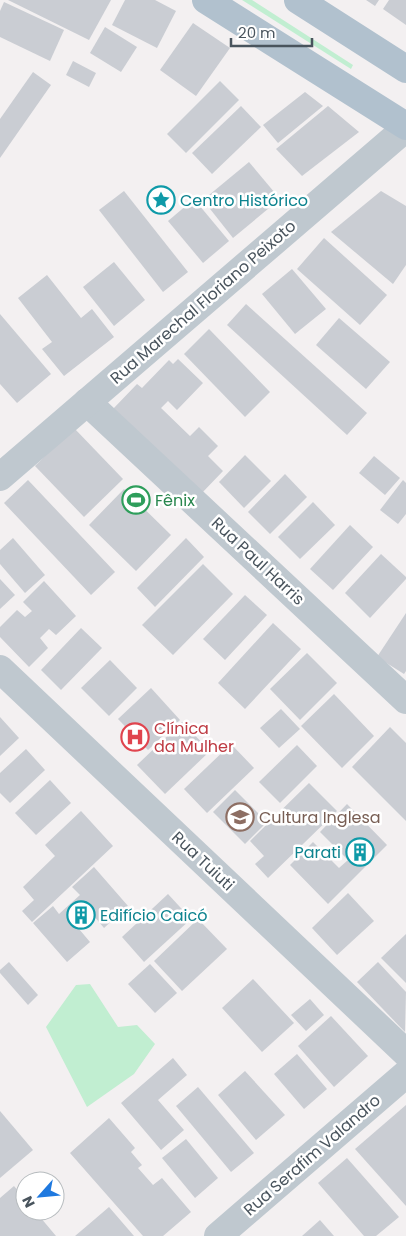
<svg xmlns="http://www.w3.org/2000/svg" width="406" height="1236" font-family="Poppins,sans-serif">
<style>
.green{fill:#c1eed1}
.building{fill:#cacdd3}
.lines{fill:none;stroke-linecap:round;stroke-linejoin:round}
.minor{stroke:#bfc8cf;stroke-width:28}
.major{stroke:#b1c1ce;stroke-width:28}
.labels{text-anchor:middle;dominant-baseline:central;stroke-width:5;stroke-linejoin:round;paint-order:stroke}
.culture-label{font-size:16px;fill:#0d838f;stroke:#fff;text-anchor:start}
.street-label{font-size:16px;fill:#49545d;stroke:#fff}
.leisure-label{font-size:16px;fill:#27864d;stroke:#fff;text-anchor:start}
.health-label{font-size:16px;fill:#be3a42;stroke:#fff;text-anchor:start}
.education-label{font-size:16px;fill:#785e54;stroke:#fff;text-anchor:start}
</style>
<rect width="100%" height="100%" fill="#f3f0f1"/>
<g class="green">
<polygon points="242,0 252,0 353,65 351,69"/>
<polygon points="90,984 118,1027 137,1025 155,1044 134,1074 87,1107 46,1027 76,985"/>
</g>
<g class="building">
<polygon points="8,0 111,0 89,40"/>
<polygon points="125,0 155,0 176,11 157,48 112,25"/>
<polygon points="366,0 379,0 375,6"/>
<polygon points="389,0 406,0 406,25 383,9"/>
<polygon points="4,2 64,30 50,61 0,37 0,11"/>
<polygon points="193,23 230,48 196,96 160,70"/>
<polygon points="105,27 137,47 121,72 90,53"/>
<polygon points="73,61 96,73 89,87 66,75"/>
<polygon points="33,72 51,85 0,158 0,119"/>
<polygon points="220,81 239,100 186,153 167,134"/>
<polygon points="305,92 323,106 278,143 263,125"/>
<polygon points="241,106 261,127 212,174 192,153"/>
<polygon points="328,106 359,132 302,176 276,149"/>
<polygon points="249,162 280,199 233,238 203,200"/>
<polygon points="124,191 188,272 163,292 99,210"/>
<polygon points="381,191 406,206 406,265 393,284 331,232"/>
<polygon points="194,199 229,241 203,263 168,221"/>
<polygon points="324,238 387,295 360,325 297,269"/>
<polygon points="114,262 145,300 114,326 83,287"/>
<polygon points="292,269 326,309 295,334 262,294"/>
<polygon points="47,275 81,318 92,309 114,337 64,376 42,349 52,342 18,298"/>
<polygon points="246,304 367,413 347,435 227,325"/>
<polygon points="0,314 51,374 17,403 0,384"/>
<polygon points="339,318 390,362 366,389 316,345"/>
<polygon points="209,329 270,392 245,417 184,354"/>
<polygon points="178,359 203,383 177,410 168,401 161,408 190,436 199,427 218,446 208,456 223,471 200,495 113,409 137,384 142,388 169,360 173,364"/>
<polygon points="74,428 123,479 84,517 35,466"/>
<polygon points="245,455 271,481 244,508 219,482"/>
<polygon points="374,456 400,478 385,495 359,473"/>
<polygon points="285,474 307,497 270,534 248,512"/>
<polygon points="28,480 115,572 91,595 4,503"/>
<polygon points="403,480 406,483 406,514 398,524 380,510"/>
<polygon points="124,489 171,535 136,571 89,525"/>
<polygon points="313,502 335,525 300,559 278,537"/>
<polygon points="350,525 373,547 333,590 310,569"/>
<polygon points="13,538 45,575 25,593 0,564 0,550"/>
<polygon points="186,538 204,557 155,607 137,588"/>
<polygon points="381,554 406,577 406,579 370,618 345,593"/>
<polygon points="203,564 233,594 173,655 142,625"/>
<polygon points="0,579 15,595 0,609"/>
<polygon points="44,581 76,616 56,635 49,629 40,638 48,648 29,667 0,637 0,627 17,610 25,617 32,611 23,602"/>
<polygon points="245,595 267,615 225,660 203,639"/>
<polygon points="406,613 406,671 404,674 377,657"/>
<polygon points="273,623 301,649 245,709 218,683"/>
<polygon points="81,628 102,648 61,690 41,670"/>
<polygon points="307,653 337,683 300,720 270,689"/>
<polygon points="110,660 137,688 109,716 81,688"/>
<polygon points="151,688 180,720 148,750 118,719"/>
<polygon points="334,694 374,736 342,768 301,726"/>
<polygon points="281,709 300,729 279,748 260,728"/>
<polygon points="0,717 19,738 0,756"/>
<polygon points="182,722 210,751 165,794 137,765"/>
<polygon points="390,727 406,743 406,821 352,767"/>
<polygon points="231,744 254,768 207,813 184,789"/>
<polygon points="297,745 317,766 280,803 259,782"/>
<polygon points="26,749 45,770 10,803 0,793 0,773"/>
<polygon points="50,780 71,803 36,835 15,813"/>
<polygon points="309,783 337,811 268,878 255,864 264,856 250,841"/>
<polygon points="235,790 267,822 245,844 213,812"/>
<polygon points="347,804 387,845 328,904 290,865 313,842 339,868 348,860 320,832"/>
<polygon points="81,811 113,846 32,922 22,911 34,900 23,887 55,856 45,845"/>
<polygon points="94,867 128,906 104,928 94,916 79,929 90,942 67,962 33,923 53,906 59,914 80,895 72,887"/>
<polygon points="348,893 374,921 337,955 312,928"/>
<polygon points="168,894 191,919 144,962 122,937"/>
<polygon points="198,919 227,949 182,991 154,961"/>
<polygon points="406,934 406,983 381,958"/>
<polygon points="9,962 38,995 28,1005 0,973 0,970"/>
<polygon points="378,962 406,992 405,1032 357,982"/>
<polygon points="150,964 177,993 155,1013 128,984"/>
<polygon points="253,979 294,1023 262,1052 222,1008"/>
<polygon points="310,999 324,1015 306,1031 291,1015"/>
<polygon points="331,1016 368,1056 334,1087 298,1046"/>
<polygon points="297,1054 327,1089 304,1109 274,1074"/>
<polygon points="173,1058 187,1075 158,1100 184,1130 161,1150 121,1103"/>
<polygon points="245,1071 285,1115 256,1140 218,1095"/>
<polygon points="198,1087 254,1153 231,1172 176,1106"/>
<polygon points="406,1105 406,1206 355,1149"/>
<polygon points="0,1111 33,1150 0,1178"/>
<polygon points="109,1118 135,1148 131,1152 142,1165 138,1168 153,1185 162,1178 191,1212 163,1236 143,1236 70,1153"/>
<polygon points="186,1139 218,1178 195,1198 162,1158"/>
<polygon points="347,1158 399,1217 376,1236 364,1236 318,1183"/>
<polygon points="14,1186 25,1199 25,1211 35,1211 56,1236 0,1236 0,1198"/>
<polygon points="109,1207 134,1236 75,1236 88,1225"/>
<polygon points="320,1220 334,1236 302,1236"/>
</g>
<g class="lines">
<g class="minor">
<polyline points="87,402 406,700"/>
<polyline points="0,477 406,128"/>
<polyline points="0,669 406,1053"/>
<polyline points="218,1236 406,1074"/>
</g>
<g class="major">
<polyline points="206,0 406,126"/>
<polyline points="298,0 406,69"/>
</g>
</g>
<defs>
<g id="sight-ring" transform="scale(1.4375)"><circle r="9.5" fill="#fff" stroke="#0f9aa8" stroke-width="1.5"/><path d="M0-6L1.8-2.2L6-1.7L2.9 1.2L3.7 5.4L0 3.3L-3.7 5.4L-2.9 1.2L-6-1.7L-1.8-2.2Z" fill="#0f9aa8"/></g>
<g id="stadium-ring" transform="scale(1.4375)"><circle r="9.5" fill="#fff" stroke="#2e9e5b" stroke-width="1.5"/><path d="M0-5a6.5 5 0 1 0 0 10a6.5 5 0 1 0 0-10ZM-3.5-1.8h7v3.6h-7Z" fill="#2e9e5b"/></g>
<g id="hospital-ring" transform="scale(1.4375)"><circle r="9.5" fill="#fff" stroke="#e0444e" stroke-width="1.5"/><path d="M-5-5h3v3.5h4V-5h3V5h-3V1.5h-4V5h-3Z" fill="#e0444e"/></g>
<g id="school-ring" transform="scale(1.4375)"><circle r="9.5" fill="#fff" stroke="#8d6e63" stroke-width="1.5"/><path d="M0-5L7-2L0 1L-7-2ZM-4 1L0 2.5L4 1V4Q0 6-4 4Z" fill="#8d6e63"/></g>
<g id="building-ring" transform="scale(1.4375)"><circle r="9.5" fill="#fff" stroke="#0f9aa8" stroke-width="1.5"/><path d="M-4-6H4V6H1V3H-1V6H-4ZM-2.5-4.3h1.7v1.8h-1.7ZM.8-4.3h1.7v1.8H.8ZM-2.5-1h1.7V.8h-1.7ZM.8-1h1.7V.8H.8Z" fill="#0f9aa8"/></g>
</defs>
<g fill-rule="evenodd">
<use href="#sight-ring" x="161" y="200"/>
<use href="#stadium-ring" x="136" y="500"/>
<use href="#hospital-ring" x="135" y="737"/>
<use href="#school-ring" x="240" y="817"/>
<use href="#building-ring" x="360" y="852"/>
<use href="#building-ring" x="81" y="915"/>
</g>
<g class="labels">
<g class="culture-label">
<text x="180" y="200">Centro Histórico</text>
<text x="341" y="852" text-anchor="end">Parati</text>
<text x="100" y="915">Edifício Caicó</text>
</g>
<g class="street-label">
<text transform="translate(203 302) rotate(-41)">Rua Marechal Floriano Peixoto</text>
<text transform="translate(258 561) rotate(43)">Rua Paul Harris</text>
<text transform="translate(203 861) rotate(43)">Rua Tuiuti</text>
<text transform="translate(312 1155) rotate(-41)">Rua Serafim Valandro</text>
</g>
<g class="leisure-label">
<text x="155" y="500">Fênix</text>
</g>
<g class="health-label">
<text x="154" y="728">Clínica<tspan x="154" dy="18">da Mulher</tspan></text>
</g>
<g class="education-label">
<text x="259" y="817">Cultura Inglesa</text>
</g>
</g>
<g transform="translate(40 1196) rotate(243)"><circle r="24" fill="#ffffff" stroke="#b6bbbe"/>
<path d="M0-4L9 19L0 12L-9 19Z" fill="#1f79df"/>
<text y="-8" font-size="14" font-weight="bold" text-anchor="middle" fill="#49545d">N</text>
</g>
<path d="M231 38v8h81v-8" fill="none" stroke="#49545d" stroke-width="2.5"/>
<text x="238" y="38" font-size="15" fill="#49545d" stroke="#ffffff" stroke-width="4" paint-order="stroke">20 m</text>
</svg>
